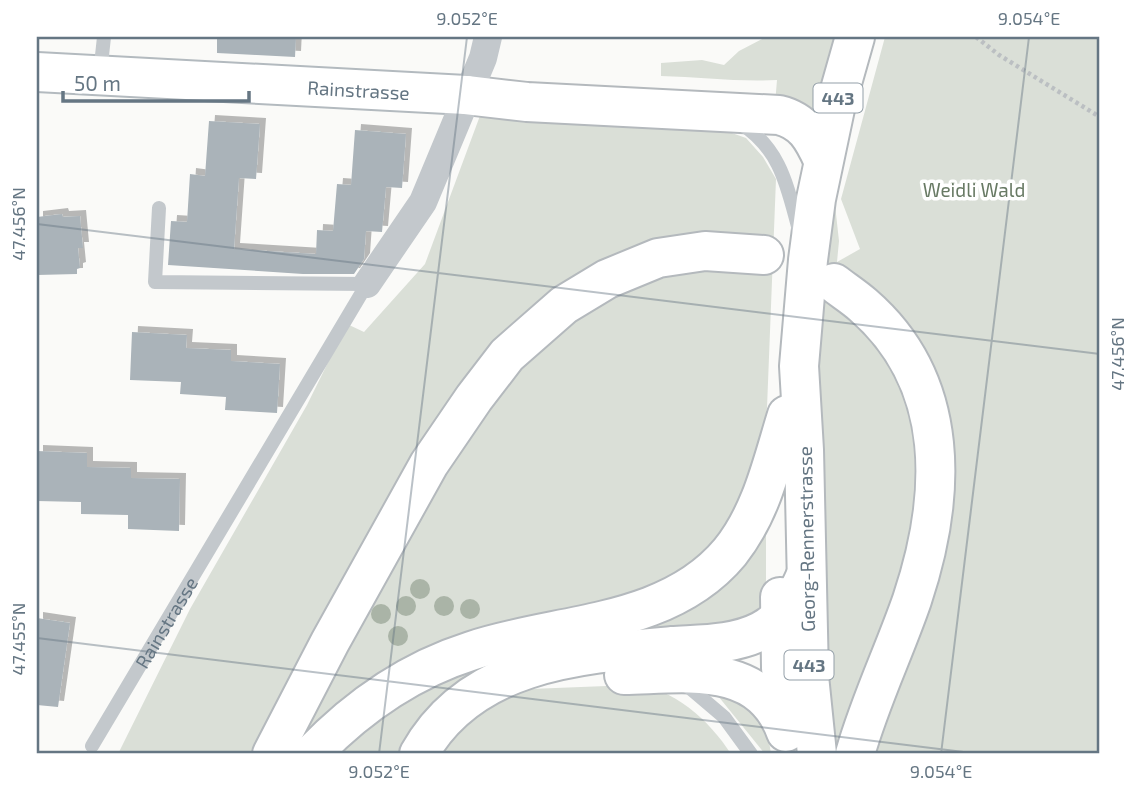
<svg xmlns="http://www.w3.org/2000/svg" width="1137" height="791" font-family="'Exo 2',sans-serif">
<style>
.green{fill:#dadfd7}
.building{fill:#aab3b9;filter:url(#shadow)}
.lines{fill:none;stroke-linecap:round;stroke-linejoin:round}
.secondary-casing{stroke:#b3babf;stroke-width:42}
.highway-casing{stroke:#b4b9bd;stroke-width:42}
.path{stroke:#bbbfc2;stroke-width:4.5;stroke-dasharray:3.5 3.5;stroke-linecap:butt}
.lane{stroke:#c3c8cc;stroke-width:14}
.street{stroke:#c3c8cc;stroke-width:28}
.secondary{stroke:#fff;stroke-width:38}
.highway{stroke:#fff;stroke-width:38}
.tree{fill:#aab4a7}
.ticks{fill:none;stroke:#657683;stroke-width:2;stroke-opacity:0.45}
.labels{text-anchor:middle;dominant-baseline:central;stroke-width:7;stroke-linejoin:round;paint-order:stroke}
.shield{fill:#fff;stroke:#939fa8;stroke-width:2}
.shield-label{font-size:18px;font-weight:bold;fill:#657683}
.street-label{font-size:19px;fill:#657683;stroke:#fff}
.park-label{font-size:19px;fill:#687a64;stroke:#fff}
.neatline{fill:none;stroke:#657683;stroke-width:2.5}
.ticks-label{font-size:18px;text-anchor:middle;fill:#657683}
</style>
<defs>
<filter id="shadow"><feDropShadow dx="6" dy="-6" stdDeviation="0" flood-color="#0004"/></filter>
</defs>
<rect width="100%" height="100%" fill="#fafaf8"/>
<g class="green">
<path d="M766,37H834L815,114L775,104L777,80C738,82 699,77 661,76V63L702,60L724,65L739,51Z"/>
<polygon points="885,37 1100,37 1100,754 873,754 953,474 876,292 837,263 832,292 910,381 927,490 845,754 829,754 817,669 818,348 824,280 835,205 839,241 837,262 860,249 841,199"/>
<polygon points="481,113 712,126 746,138 763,157 776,179 767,408 757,465 721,541 656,588 557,616 293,754 459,428 566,313 763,238 748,234 705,235 504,336 451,396 423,440 254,754 118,754 190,609 307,405 347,324 364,332 425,264"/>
<polygon points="766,531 766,606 744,628 547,649 400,754 326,754 389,702 523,648"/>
<path d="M632,685C673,687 709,720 731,754H433L459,724L498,699L530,689Z"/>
<path d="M714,691C745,706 767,716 771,754H765Z"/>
</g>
<g class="building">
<polygon points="217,37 296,37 295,57 217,53"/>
<polygon points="209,121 260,124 256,179 239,178 234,249 316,254 317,230 333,231 337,184 351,185 355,130 406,134 402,188 386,187 382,232 366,231 364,259 354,274 303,274 168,265 171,221 187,222 190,174 205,176"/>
<polygon points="62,214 63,217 80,216 83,248 78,248 80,268 77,269 77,274 37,275 37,217"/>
<polygon points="132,332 187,335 186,348 231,350 231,361 280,364 277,413 225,410 226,397 180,394 181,382 130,380"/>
<polygon points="37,451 87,453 87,467 131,468 131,478 180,479 179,531 128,529 128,515 81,514 81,502 37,501"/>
<polygon points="37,618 70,623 58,707 37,705"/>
</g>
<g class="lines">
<g class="secondary-casing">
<g id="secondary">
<path id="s2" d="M37,72L466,95"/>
</g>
</g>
<g class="highway-casing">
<g id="highway">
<path d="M466,95L527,102L779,115C804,121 813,138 823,160"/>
<path d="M834,283C843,290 854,297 863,305C953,383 946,498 912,600C894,652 870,701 855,754"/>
<polyline points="780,597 781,668 789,729"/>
<path d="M624,675C685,674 760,660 786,732"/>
<polyline points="272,754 330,642 429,464 474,398 507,355 564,305 607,279 658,258 705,251 764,255"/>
<path d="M312,754C357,707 408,671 471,651C556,622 667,628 730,552C762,512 772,463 787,415"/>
<path d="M419,754C470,662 578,654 672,646C700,644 734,645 761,631C784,619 796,598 806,575"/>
<polyline points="817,754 809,676 804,450 799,366 808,260 816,199 836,104 855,37"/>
</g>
</g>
<polyline class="path" points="976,37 999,55 1100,117"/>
<g class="lane">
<polyline points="100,74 104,37"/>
<path d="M740,123C781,149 787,186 799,230"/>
<polyline points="159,208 155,282 367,284"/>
<polyline points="684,683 724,717 751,754"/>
<path id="s1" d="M92,746L367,284"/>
</g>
<polyline class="street" points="367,284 423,202 483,58 488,37"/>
<use href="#secondary" class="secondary"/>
<use href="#highway" class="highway"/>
</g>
<g class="tree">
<circle cx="420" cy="589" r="10"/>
<circle cx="406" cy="606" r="10"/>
<circle cx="444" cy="606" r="10"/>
<circle cx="470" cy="609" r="10"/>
<circle cx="381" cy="614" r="10"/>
<circle cx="398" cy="636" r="10"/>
</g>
<path class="ticks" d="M37,224L1100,354M37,638L980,754M379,754L467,37M941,754L1029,37"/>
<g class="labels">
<g class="shield">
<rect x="813.5" y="83.5" width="49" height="29" rx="5"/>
<rect x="784.5" y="650.5" width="49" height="29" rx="5"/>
</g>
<g class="shield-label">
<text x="838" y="98">443</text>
<text x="809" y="665">443</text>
</g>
<g class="street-label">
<text stroke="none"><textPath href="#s2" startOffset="322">Rainstrasse</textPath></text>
<text transform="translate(806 539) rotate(-91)">Georg-Rennerstrasse</text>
<text stroke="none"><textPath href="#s1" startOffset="144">Rainstrasse</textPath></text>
</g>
<g class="park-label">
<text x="974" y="189">Weidli Wald</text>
</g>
</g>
<rect width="1137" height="791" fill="none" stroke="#ffffff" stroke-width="77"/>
<path d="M63 91v10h186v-10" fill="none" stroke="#657683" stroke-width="3.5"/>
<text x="74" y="91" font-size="21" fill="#657683" stroke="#ffffff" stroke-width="5" paint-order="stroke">50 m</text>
<rect x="38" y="38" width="1060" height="714" class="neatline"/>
<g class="ticks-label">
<text x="467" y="25">9.052°E</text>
<text x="1029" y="25">9.054°E</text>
<text transform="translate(19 224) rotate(-90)" y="6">47.456°N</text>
<text transform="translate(1118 354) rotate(-90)" y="6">47.456°N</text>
<text transform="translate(19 639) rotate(-90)" y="6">47.455°N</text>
<text x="379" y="778">9.052°E</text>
<text x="941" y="778">9.054°E</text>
</g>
</svg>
